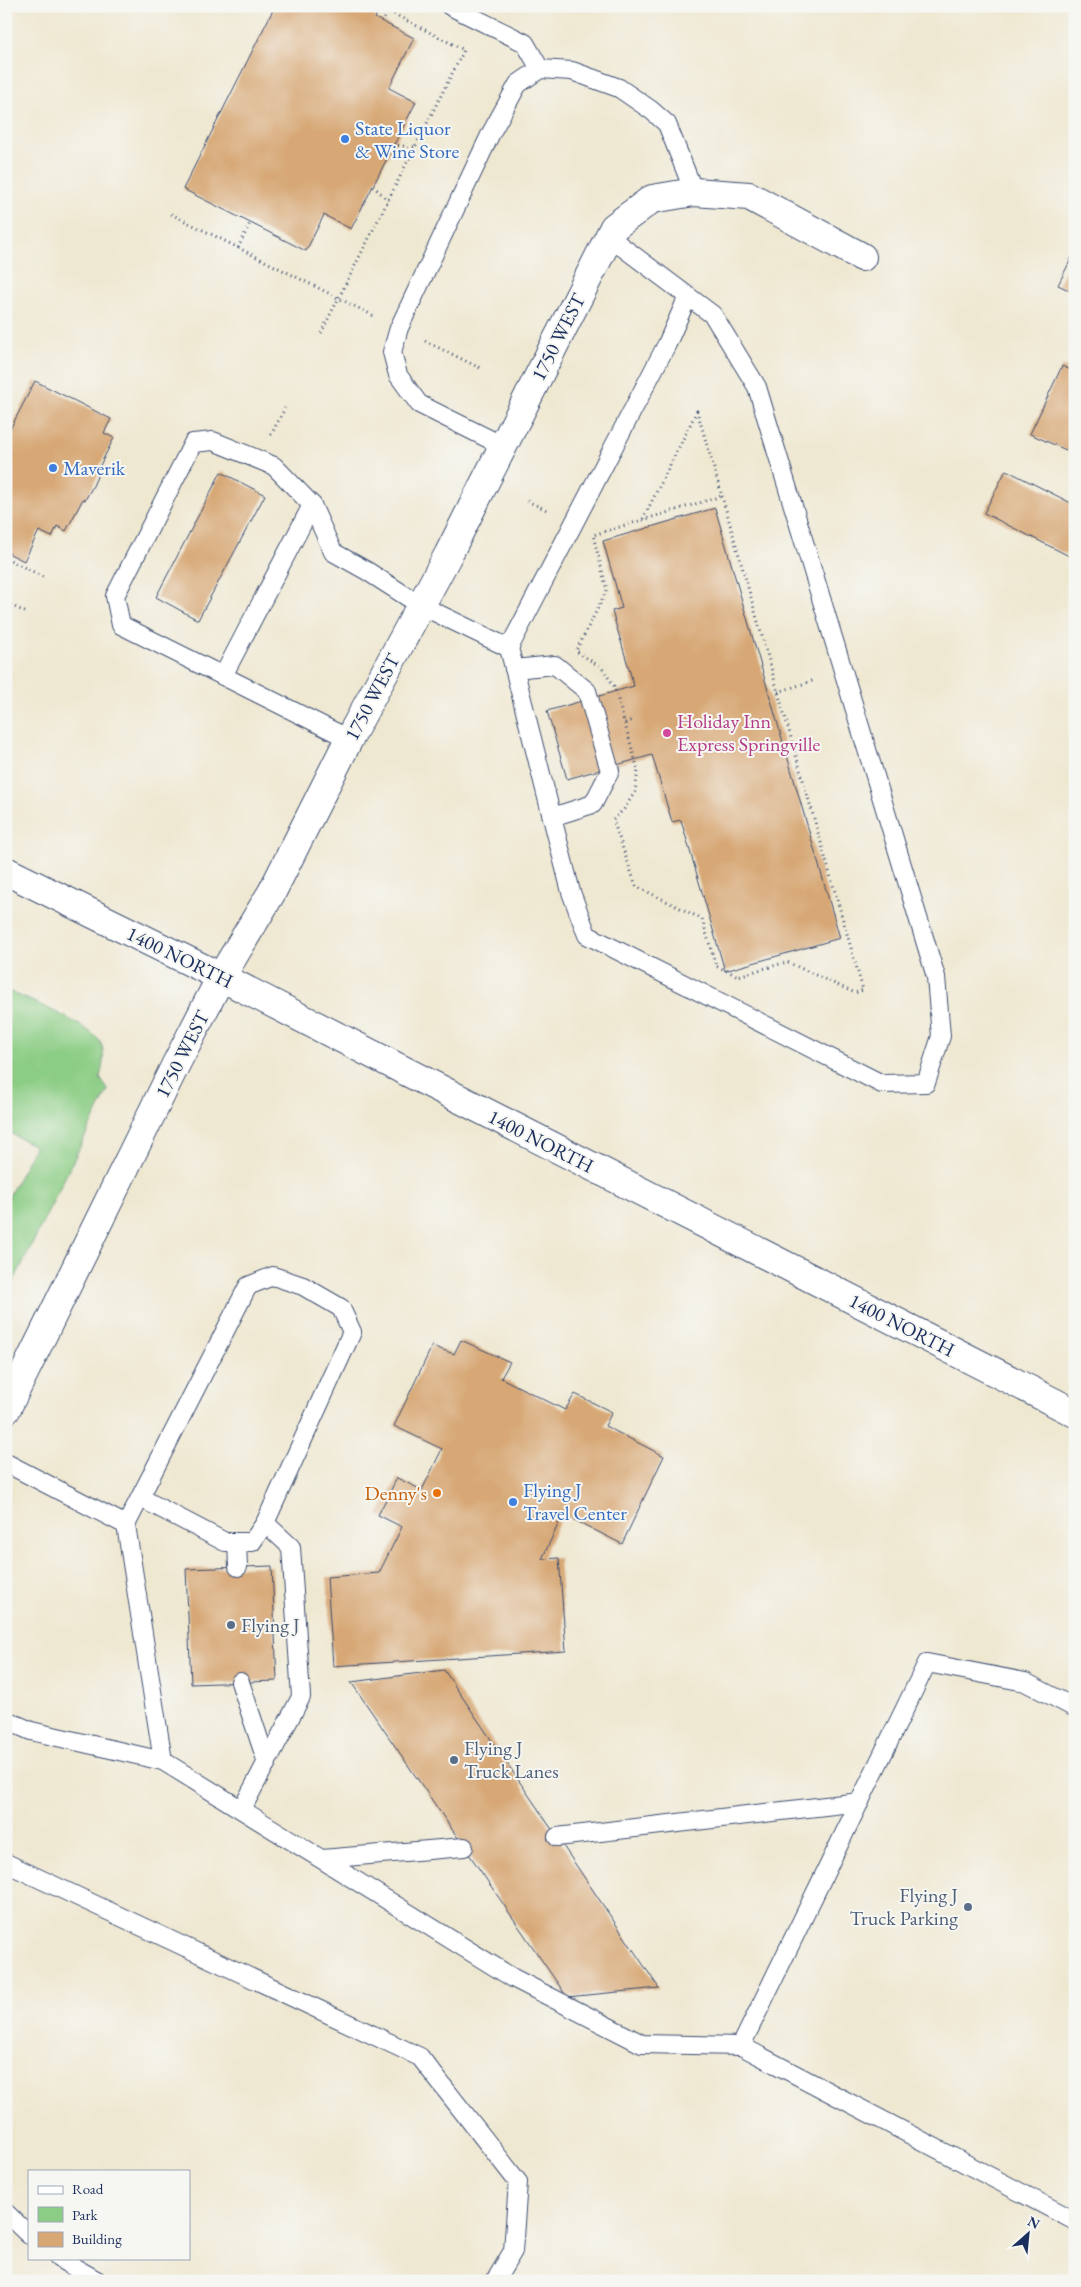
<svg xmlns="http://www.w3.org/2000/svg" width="1081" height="2287" font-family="'EB Garamond',serif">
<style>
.green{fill:#8ccd85;stroke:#547e72}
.building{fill:#d7a774}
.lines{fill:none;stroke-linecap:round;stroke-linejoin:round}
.lane-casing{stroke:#3b4b6f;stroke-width:20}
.street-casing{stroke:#3b4b6f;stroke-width:30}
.secondary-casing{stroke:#3b4b6f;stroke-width:30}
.path{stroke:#3b4b6f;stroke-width:3;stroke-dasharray:1 4;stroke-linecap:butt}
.lane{stroke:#fff;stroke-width:18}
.street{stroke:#fff;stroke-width:28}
.secondary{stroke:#fff;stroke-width:28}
.shop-dot{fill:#3f7fe0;stroke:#f6f6f2;stroke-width:2}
.hotel-dot{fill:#d1479c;stroke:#f6f6f2;stroke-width:2}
.food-dot{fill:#e8710a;stroke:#f6f6f2;stroke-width:2}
.service-dot{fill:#5c6f8a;stroke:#f6f6f2;stroke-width:2}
.labels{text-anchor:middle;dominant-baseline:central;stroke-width:4;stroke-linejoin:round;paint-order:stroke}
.shop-label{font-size:20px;fill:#366cbe;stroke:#f6f6f2;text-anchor:start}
.street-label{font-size:20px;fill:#1b2f5e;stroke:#f6f6f2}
.hotel-label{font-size:20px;fill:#b23c85;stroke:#f6f6f2;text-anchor:start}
.food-label{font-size:20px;fill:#c56008;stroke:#f6f6f2;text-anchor:end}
.service-label{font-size:20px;fill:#4e5e75;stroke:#f6f6f2;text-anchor:start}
</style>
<rect width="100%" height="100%" fill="#f6f6f2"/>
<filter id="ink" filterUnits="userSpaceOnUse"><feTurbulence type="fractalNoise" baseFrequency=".02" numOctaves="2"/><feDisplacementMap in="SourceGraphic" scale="10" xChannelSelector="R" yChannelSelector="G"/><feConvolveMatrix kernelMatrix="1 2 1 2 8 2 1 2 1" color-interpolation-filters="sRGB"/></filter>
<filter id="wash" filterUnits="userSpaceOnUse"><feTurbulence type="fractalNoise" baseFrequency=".0096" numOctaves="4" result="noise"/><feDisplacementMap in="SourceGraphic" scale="20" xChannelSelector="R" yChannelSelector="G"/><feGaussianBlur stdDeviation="1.12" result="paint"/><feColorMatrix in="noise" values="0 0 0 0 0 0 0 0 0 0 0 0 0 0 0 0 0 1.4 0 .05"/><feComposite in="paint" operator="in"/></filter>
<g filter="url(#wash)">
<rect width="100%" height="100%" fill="#efe8d1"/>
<path class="green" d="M6,990C31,1001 82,1021 99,1040C107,1051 102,1067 100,1078L108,1090L6,1297V1202L35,1146L6,1131Z"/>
<g id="blocks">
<g class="building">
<polygon points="275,6 381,6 375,18 414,38 389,88 416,102 373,186 351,229 324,215 306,251 183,189"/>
<polygon points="1075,251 1075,293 1058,285"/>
<polygon points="1062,366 1075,372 1075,454 1030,434"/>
<polygon points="35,381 111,419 104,433 114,438 97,471 99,472 93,486 85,500 83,499 66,531 57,526 52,537 39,531 24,561 6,552 6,437"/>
<polygon points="1006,470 1075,505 1075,559 984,513"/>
<polygon points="221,472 265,495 198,620 156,597"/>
<polygon points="715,508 840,938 725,971 681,820 672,822 652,755 567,779 547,711 634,686 612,611 622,608 603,541"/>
<polygon points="461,1340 510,1362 501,1378 565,1410 575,1394 612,1412 605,1426 664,1456 622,1544 563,1514 542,1559 559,1558 566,1651 333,1666 327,1577 379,1573 402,1527 378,1515 397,1478 422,1490 442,1449 394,1426 432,1346 454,1354"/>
<polygon points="272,1566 277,1681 191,1684 186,1569"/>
<polygon points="444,1670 557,1837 659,1988 567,1997 351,1682"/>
</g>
</g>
</g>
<g filter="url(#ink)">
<use href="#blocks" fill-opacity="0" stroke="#3b4b6f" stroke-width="1"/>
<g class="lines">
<g class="lane-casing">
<g id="lane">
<polyline points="450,6 525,43 540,69"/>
<polyline points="609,237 713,315 757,387 936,977 941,1036 926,1083 882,1084 587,935 571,892 509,648 667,344 688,296"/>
<polyline points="503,446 419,404 398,375 392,352 399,328 491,133 518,84 540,69 572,71 619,88 651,110 667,124 694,192"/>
<polyline points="514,669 555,665 587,691 610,771 593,804 552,817"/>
<polyline points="223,676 312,505"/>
<polyline points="349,739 121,625 115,596 193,443 213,441 274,466 312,505 333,552 367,571 420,605 509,648"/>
<polyline points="6,1463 126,1525 163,1761 513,1978 642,2044 741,2046 1075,2221"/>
<polyline points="126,1525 248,1286 273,1276 303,1286 341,1308 352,1332 265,1523 252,1542 225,1542 141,1498"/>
<polyline points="237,1542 238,1567"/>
<polyline points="240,1682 267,1763"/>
<polyline points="6,1720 31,1731 163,1761"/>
<polyline points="242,1809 301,1697 291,1547 265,1523"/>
<polyline points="557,1837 860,1802"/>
<polyline points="322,1859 464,1847"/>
<polyline points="6,1863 420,2057 518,2182 513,2251 495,2281"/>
<polyline points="741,2046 927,1663 1025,1682 1075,1708"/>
<polyline points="6,2213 29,2235"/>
<polyline points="58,2258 98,2281"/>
</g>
</g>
<g class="street-casing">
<polyline id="street" points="221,977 272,892 349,739 448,555 614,227 652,199 694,192 749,196 862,257"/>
</g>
<g class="secondary-casing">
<g id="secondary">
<polyline points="6,871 221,977 1075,1413"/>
<polyline points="6,1410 176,1064 221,977"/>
</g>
</g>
<g class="path">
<polyline points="393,145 415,147"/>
<polyline points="373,186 388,200"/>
<polyline points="171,214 374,316"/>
<polyline points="238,248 250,223"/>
<polyline points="321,333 464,50 388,11 383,22"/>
<polyline points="425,341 480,368"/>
<polyline points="271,435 285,408"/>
<polygon points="722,496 863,990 855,993 787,962 738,976 716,966 702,919 636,886 613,820 624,809 635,792 638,770 614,686 602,668 576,651 607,590 593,535"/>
<polyline points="527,501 549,511"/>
<polyline points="643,519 697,411 722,496"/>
<polyline points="6,558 43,577"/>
<polyline points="6,603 25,612"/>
<polyline points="778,692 815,680"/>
<polyline points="625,723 632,720"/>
</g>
<use href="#lane" class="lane"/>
<use href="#street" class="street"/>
<use href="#secondary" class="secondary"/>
</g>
</g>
<g class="shop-dot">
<circle cx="345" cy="139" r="5"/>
<circle cx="53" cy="468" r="5"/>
<circle cx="513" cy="1502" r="5"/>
</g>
<circle class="hotel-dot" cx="667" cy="733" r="5"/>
<circle class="food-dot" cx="437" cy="1493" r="5"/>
<g class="service-dot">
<circle cx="231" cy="1625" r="5"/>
<circle cx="454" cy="1760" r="5"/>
<circle cx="968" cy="1907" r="5"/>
</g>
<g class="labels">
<g class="shop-label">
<text x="355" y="128">State Liquor<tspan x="355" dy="23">&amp; Wine Store</tspan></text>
<text x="63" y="468">Maverik</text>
<text x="523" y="1490">Flying J<tspan x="523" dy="23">Travel Center</tspan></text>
</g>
<g class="street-label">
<text transform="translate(558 337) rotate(-63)">1750 WEST</text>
<text transform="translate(372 697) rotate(-62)">1750 WEST</text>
<text transform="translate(180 957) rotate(26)">1400 NORTH</text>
<text transform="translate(182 1054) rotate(-63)">1750 WEST</text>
<text transform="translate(541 1141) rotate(27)">1400 NORTH</text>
<text transform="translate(902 1325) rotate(27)">1400 NORTH</text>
</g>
<g class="hotel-label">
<text x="677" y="721">Holiday Inn<tspan x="677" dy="23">Express Springville</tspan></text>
</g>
<g class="food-label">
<text x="427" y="1493">Denny's</text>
</g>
<g class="service-label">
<text x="241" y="1625">Flying J</text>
<text x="464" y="1748">Flying J<tspan x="464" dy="23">Truck Lanes</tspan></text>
<text x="958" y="1895" text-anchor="end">Flying J<tspan x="958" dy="23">Truck Parking</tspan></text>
</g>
</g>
<rect width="1081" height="2287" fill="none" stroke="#f6f6f2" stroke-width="25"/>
<rect x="28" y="2170" width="162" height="90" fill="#f6f6f2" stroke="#9ea6b7"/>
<rect x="38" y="2186" width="25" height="8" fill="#ffffff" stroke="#9ea6b7"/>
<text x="72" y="2194" font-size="15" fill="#1b2f5e">Road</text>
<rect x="38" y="2207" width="25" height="15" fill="#8ccd85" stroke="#9ea6b7"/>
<text x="72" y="2220" font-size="15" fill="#1b2f5e">Park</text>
<rect x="38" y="2232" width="25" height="15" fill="#d7a774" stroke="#9ea6b7"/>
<text x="72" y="2244" font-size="15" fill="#1b2f5e">Building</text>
<g transform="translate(1028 2234) rotate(27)" stroke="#f6f6f2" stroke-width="4" paint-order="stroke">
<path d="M0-4L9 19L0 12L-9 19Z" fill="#1b2f5e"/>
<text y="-8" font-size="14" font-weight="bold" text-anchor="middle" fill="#1b2f5e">N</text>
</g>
</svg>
